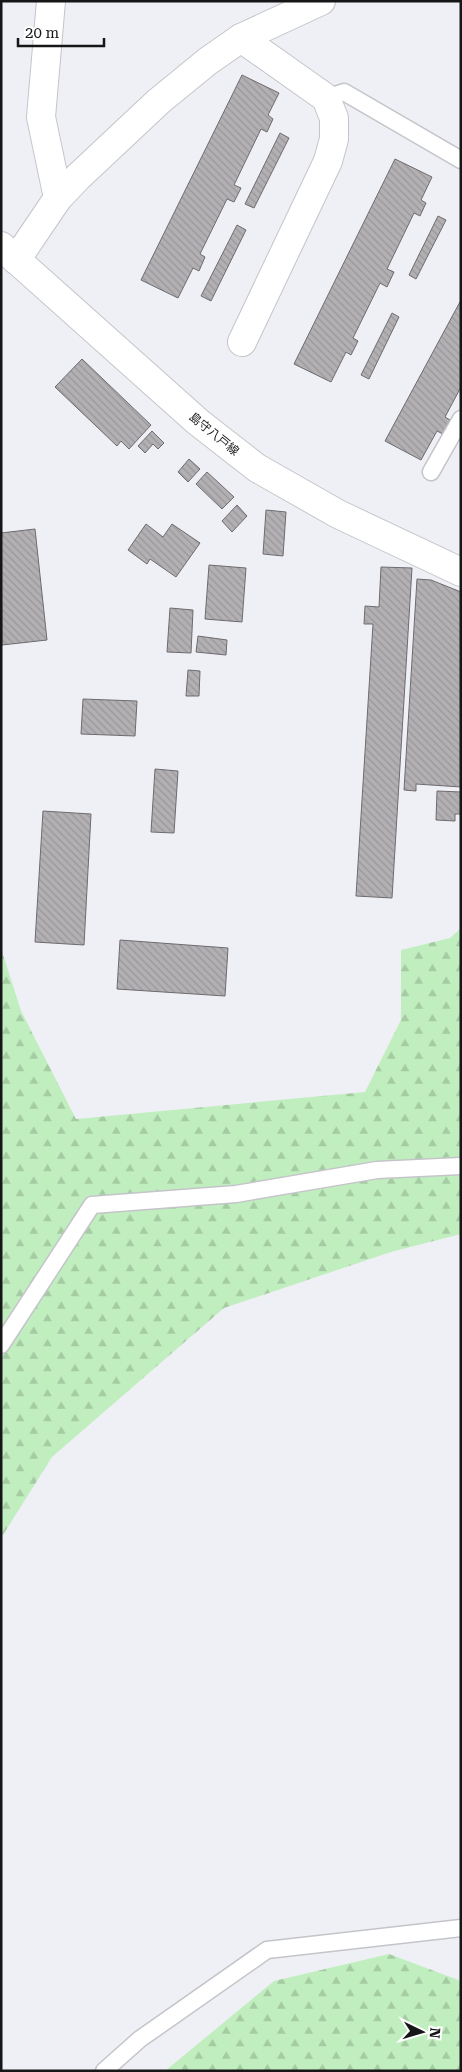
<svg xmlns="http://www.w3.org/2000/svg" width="462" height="2072" font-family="'Roboto Serif','Noto Sans JP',serif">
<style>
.forest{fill:url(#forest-firs)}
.building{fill:url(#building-back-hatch);stroke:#6e6b6f}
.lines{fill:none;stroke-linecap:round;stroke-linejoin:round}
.lane-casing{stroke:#c4c5ca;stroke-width:19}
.street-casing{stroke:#c4c5ca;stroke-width:30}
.secondary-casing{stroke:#c4c5ca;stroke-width:30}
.lane{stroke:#fff;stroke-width:16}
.street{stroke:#fff;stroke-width:28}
.secondary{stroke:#fff;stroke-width:28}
.labels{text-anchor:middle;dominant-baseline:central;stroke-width:5;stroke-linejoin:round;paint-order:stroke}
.street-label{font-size:12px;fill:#161618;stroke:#fff}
</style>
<defs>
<pattern id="forest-firs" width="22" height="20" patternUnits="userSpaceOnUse" patternTransform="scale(1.25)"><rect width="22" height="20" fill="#c1eebf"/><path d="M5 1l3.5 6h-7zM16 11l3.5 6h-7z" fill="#a5cba3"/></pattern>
<pattern id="building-back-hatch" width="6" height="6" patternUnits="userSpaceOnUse" patternTransform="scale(1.25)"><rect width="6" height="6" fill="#b3b0b4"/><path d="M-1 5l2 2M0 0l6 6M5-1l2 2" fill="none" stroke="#99979a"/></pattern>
</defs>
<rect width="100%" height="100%" fill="#eff0f5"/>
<g class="forest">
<polygon points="461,928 461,1234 391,1252 224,1308 52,1457 1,1538 1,948 21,1011 76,1119 365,1092 401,1020 401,950 450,938"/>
<polygon points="389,1954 461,1981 461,2071 165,2071 274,1981"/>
</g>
<g class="building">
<polygon points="242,75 279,93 268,115 273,119 267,132 261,129 234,185 241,188 234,202 227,199 200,254 205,257 199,271 193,268 178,298 141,280"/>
<polygon points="280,133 289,138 254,208 245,204"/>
<polygon points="395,159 432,177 421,200 426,203 420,216 414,213 387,269 394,272 387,287 380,283 353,338 358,341 351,355 346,352 331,382 294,364"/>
<polygon points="438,216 446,220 416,279 409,275"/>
<polygon points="237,225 246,230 211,301 201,296"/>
<polygon points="461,300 461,387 445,417 450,420 443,434 437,431 421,460 385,441"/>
<polygon points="392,313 399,317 369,379 361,375"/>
<polygon points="82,359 151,425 129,449 121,441 117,446 55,387"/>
<polygon points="152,431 164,443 158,449 153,444 145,453 138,446"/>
<polygon points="189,459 200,469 188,482 178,472"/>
<polygon points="207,472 234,497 222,509 196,484"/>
<polygon points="237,505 247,516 232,532 222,521"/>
<polygon points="266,510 286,512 283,556 263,554"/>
<polygon points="146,524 163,537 172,524 200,543 176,577 150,559 147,564 128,550"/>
<polygon points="35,529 47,640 2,645 1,533"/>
<polygon points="209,565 246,568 242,622 205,619"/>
<polygon points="381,567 412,568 392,898 356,896 373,624 364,624 365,606 379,607"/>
<polygon points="417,579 431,580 461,592 461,787 416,784 416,791 404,790"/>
<polygon points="170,608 193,610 191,653 167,652"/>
<polygon points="198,636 227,640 226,655 196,652"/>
<polygon points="188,670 200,671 199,696 186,696"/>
<polygon points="83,699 137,701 135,736 81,734"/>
<polygon points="155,769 178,771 174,833 151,832"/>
<polygon points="437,791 461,792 461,814 455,814 455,821 436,820"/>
<polygon points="43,811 91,814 84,945 35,942"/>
<polygon points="120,940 228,948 225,996 117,989"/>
</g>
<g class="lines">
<g class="lane-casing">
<g id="lane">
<polyline points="326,98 344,92 461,160"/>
<polyline points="431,472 461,419"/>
<polyline points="1,1345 92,1205 236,1194 377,1170 461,1166"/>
<polyline points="104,2071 140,2039 267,1950 461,1928"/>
</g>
</g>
<g class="street-casing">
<g id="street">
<polyline points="51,1 41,117 58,198"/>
<polyline points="241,38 326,98 334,118 334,139 328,161 242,342"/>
<polyline points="16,260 58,198 78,177 159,101 208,61 241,38 321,1"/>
</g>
</g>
<g class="secondary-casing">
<polyline id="secondary" points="1,246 198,422 257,468 338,514 461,572"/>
</g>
<use href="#lane" class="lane"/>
<use href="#street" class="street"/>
<use href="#secondary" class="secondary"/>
</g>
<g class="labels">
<g class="street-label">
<text transform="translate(214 434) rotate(39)">島守八戸線</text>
</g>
</g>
<rect width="462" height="2072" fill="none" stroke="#161618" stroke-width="5"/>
<g transform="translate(422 2032) rotate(95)" stroke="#ffffff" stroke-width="4" paint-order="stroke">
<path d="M0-4L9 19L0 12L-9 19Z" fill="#161618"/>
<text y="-8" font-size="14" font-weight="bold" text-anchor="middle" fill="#161618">N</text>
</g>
<path d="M18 38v8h86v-8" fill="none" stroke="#161618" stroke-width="2.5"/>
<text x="25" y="38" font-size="15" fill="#161618" stroke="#ffffff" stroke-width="4" paint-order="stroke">20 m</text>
</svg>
